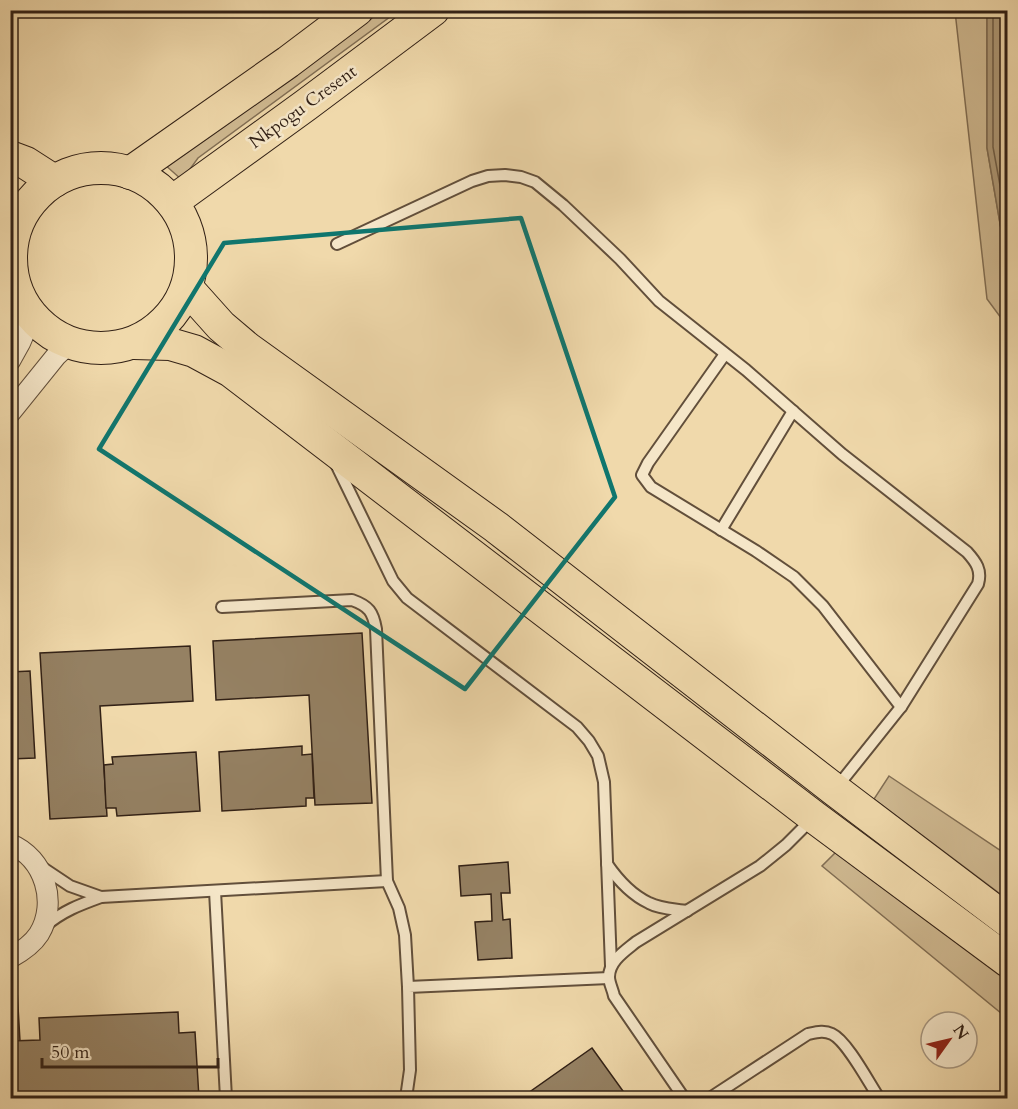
<svg xmlns="http://www.w3.org/2000/svg" width="1018" height="1109" font-family="Cardo,serif">
<style>
.green{fill:#d0ba92;stroke:#816e54;stroke-width:1.5}
.water{fill:#af9a78;stroke:#7d6a51;stroke-width:1.5}
.lines{fill:none;stroke-linecap:round;stroke-linejoin:round}
.shore{stroke:#705e47;stroke-width:1.5}
.building{fill:#958163;stroke:#322116;stroke-width:1.5}
.lane-casing{stroke:#624f3b;stroke-width:14}
.street-casing{stroke:#624f3b;stroke-width:22}
.primary-casing{stroke:#322116;stroke-width:34}
.lane{stroke:#f5e6c8;stroke-width:10}
.street{stroke:#f5e6c8;stroke-width:20}
.primary{stroke:#f0d9ab;stroke-width:32}
.marked{fill:none;stroke:#0f766e;stroke-width:4.5;stroke-linejoin:round}
.labels{text-anchor:middle;dominant-baseline:central;stroke-width:5;stroke-linejoin:round;paint-order:stroke}
.street-label{font-size:18px;fill:#322116;stroke:#f5e6c8}
</style>
<rect width="100%" height="100%" fill="#f0d9ab"/>
<filter id="stains"><feTurbulence type="fractalNoise" baseFrequency=".00333" numOctaves="4"/><feColorMatrix values="0 0 0 0 .2 0 0 0 0 .09 0 0 0 0 .02 0 0 0 .5 -.17"/></filter>
<radialGradient id="worn" r=".72"><stop offset=".6" stop-color="#630" stop-opacity="0"/><stop offset="1" stop-color="#630" stop-opacity=".3"/></radialGradient>
<g class="green">
<polygon points="382,11 398,11 198,158 182,180 164,164 190,149"/>
<polygon points="955,11 987,11 987,148 1007,264 1007,326 987,299"/>
<polygon points="889,776 1007,855 1007,899 874,799"/>
<polygon points="838,850 1007,979 1007,1018 822,866"/>
</g>
<polygon class="water" points="987,11 1007,11 1007,264 987,148"/>
<g class="lines">
<g class="shore">
<polyline points="993,10 993,147 1008,229"/>
<polyline points="1001,10 1001,146 1008,185"/>
</g>
</g>
<g class="building">
<polygon points="362,633 372,803 315,805 309,695 216,700 213,641"/>
<polygon points="190,646 193,701 100,706 107,816 50,819 40,653"/>
<polygon points="30,671 35,758 10,759 10,672"/>
<polygon points="302,746 302,755 312,754 314,798 306,798 306,806 222,811 219,752"/>
<polygon points="196,752 200,811 117,816 116,808 106,808 104,765 113,764 112,757"/>
<polygon points="508,862 510,893 501,893 503,920 510,919 512,958 478,960 475,922 492,921 491,894 461,896 459,866"/>
<polygon points="10,990 17,990 20,1041 10,1041"/>
<polygon points="178,1012 179,1033 195,1032 199,1098 10,1098 10,1041 40,1040 39,1018"/>
<polygon points="592,1048 628,1098 521,1098"/>
</g>
<g class="lines">
<g class="lane-casing">
<g id="lane">
<path d="M337,244L472,181L488,176L505,175L521,177L535,182L563,205L620,259L659,301L746,370L842,454L967,552C976,562 982,570 978,584L901,707L837,787"/>
<polyline points="725,354 648,463 642,475 651,487 756,551 794,577 823,606 901,707"/>
<polyline points="336,464 393,581 407,598 577,727 589,741 598,756 604,782 611,966"/>
<polyline points="721,530 793,411"/>
<path d="M222,607L352,600C369,606 373,612 376,629L387,881L399,908L405,935L408,987"/>
<path d="M607,864C618,880 632,895 649,903C660,909 675,909 687,911"/>
<polyline points="40,866 70,886 101,897"/>
<polyline points="215,891 226,1098"/>
<path d="M45,926C63,911 79,905 101,897L387,881"/>
<polyline points="406,1098 410,1070 408,987 609,978"/>
<path d="M684,1098L614,996C613,990 609,983 609,977C609,961 625,951 636,942L760,866L786,845L812,819"/>
<path d="M710,1098L808,1034C817,1032 824,1030 832,1034C847,1041 869,1083 879,1098"/>
</g>
</g>
<g class="street-casing">
<g id="street">
<polyline points="10,361 20,343 32,315"/>
<polyline points="10,413 56,356 69,344"/>
<path d="M10,844C45,858 58,903 39,934C32,945 21,952 10,958"/>
</g>
</g>
<g class="primary-casing">
<g id="primary">
<polyline points="10,157 26,163 54,181"/>
<circle cx="101" cy="258" r="90"/>
<polyline points="130,173 288,62 357,10"/>
<polyline points="172,202 306,105 433,10"/>
<polyline points="187,288 221,326 247,348 496,527 835,790 1008,921"/>
<polyline points="134,343 170,344 194,351 231,371 814,817 1008,961"/>
</g>
</g>
<use href="#lane" class="lane"/>
<use href="#street" class="street"/>
<use href="#primary" class="primary"/>
</g>
<path class="marked" d="M521,218L615,497L465,689L99,449L224,243Z"/>
<g class="labels">
<g class="street-label">
<text transform="translate(303 107) rotate(-36)">Nkpogu Cresent</text>
</g>
</g>
<rect width="1018" height="1109" fill="none" stroke="#f0d9ab" stroke-width="36"/>
<rect x="12" y="12" width="994" height="1085" fill="none" stroke="#322116" stroke-width="3"/>
<rect x="18" y="18" width="982" height="1073" fill="none" stroke="#322116" stroke-width="1.5"/>
<g transform="translate(949 1040) rotate(56)"><circle r="28" fill="#f5e6c8" stroke="#a79781" stroke-width="1.5"/>
<path d="M0-4.5L10 22L0 15L-10 22Z" fill="#8f2418"/>
<text y="-9" font-size="16" font-weight="bold" text-anchor="middle" fill="#322116">N</text>
</g>
<path d="M42 1058v9h176v-9" fill="none" stroke="#322116" stroke-width="3"/>
<text x="51" y="1058" font-size="18" fill="#322116" stroke="#f5e6c8" stroke-width="4.5" paint-order="stroke">50 m</text>
<rect width="100%" height="100%" filter="url(#stains)"/>
<rect width="100%" height="100%" fill="url(#worn)"/>
</svg>
